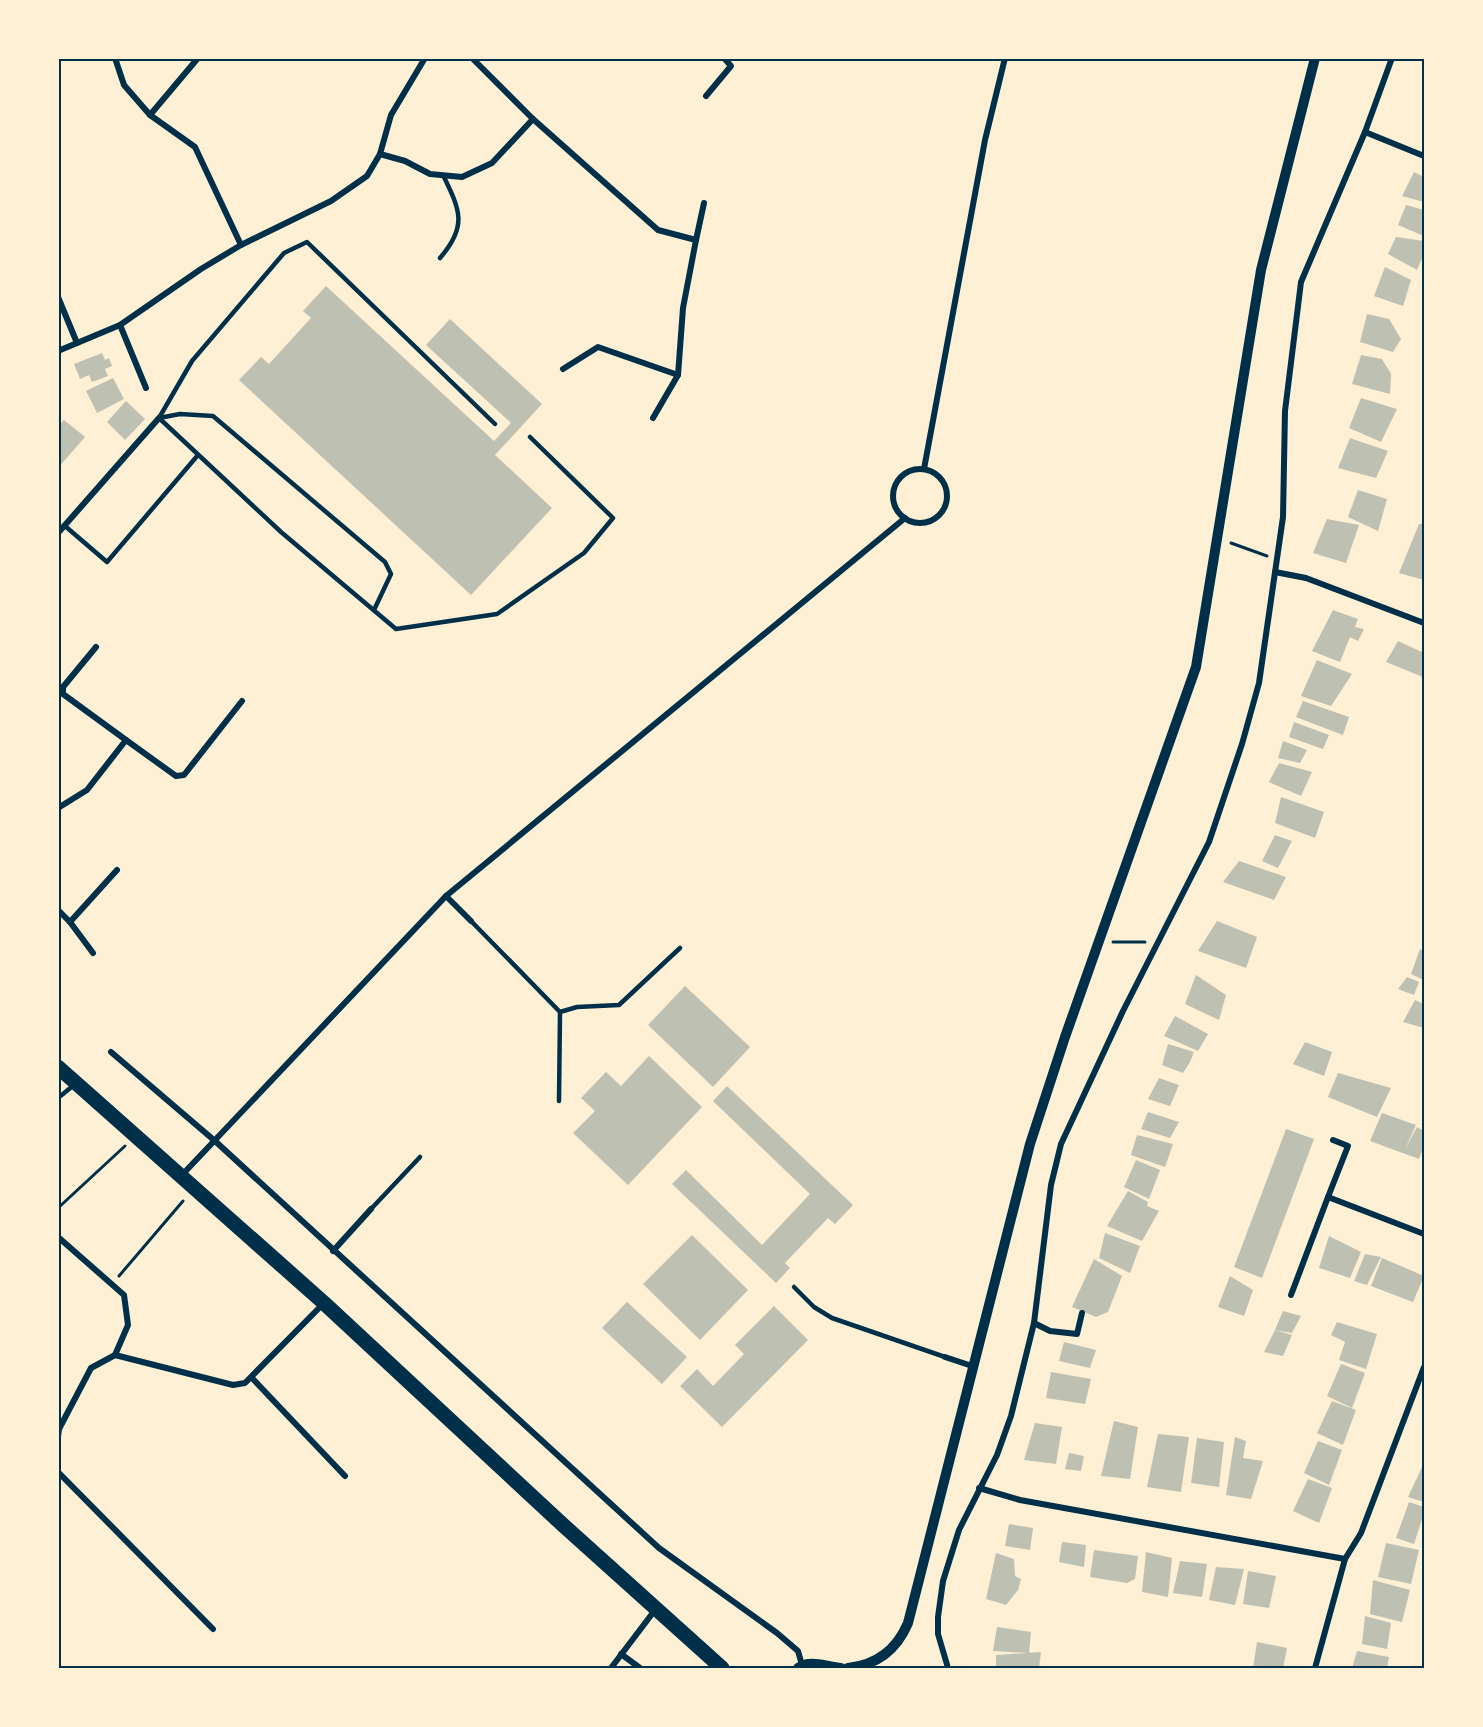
<svg xmlns="http://www.w3.org/2000/svg" width="1483" height="1727" font-family="Roboto,sans-serif">
<style>
.building{fill:#bec0b2}
.lines{fill:none;stroke-linecap:round;stroke-linejoin:round}
.path{stroke:#003049;stroke-width:3}
.service{stroke:#003049;stroke-width:4.5}
.minor{stroke:#003049;stroke-width:6}
.tertiary{stroke:#003049;stroke-width:10}
.primary{stroke:#003049;stroke-width:15}
.neatline{fill:none;stroke:#003049;stroke-width:2}
</style>
<rect width="100%" height="100%" fill="#fdf0d5"/>
<g class="building">
<polygon points="1414,172 1424,177 1424,202 1402,196"/>
<polygon points="1406,205 1424,210 1424,236 1398,225"/>
<polygon points="1396,237 1424,241 1424,254 1417,270 1388,254"/>
<polygon points="1385,267 1411,280 1403,306 1374,296"/>
<polygon points="326,286 494,441 511,423 426,345 450,319 542,404 495,455 552,508 471,595 239,380 261,357 269,364 311,318 303,311"/>
<polygon points="1367,314 1389,319 1401,339 1393,352 1360,342"/>
<polygon points="102,353 105,360 109,358 112,366 105,369 108,376 92,382 89,375 80,379 74,364"/>
<polygon points="1361,355 1382,359 1391,374 1390,394 1352,384"/>
<polygon points="113,378 124,399 97,413 86,391"/>
<polygon points="1361,398 1397,409 1381,442 1349,428"/>
<polygon points="126,401 145,419 125,440 107,422"/>
<polygon points="64,420 85,437 58,468 58,426"/>
<polygon points="1350,438 1388,451 1376,478 1338,468"/>
<polygon points="1358,490 1387,499 1378,531 1348,517"/>
<polygon points="1327,519 1359,525 1346,563 1313,553"/>
<polygon points="1419,524 1424,524 1424,580 1399,573"/>
<polygon points="1333,610 1358,619 1355,627 1364,629 1358,641 1350,637 1340,662 1312,651"/>
<polygon points="1398,641 1424,653 1423,677 1386,662"/>
<polygon points="1317,660 1352,674 1331,706 1301,696"/>
<polygon points="1303,701 1349,717 1343,735 1296,717"/>
<polygon points="1294,722 1329,735 1323,749 1289,737"/>
<polygon points="1283,741 1307,750 1300,763 1278,758"/>
<polygon points="1279,763 1312,772 1301,796 1269,782"/>
<polygon points="1281,797 1324,812 1315,838 1275,823"/>
<polygon points="1275,835 1292,841 1278,868 1262,861"/>
<polygon points="1239,861 1286,877 1274,900 1223,882"/>
<polygon points="1217,921 1257,937 1246,968 1198,951"/>
<polygon points="1420,949 1424,951 1424,980 1411,974"/>
<polygon points="1196,975 1226,995 1219,1020 1185,1004"/>
<polygon points="1407,977 1419,982 1414,995 1398,989"/>
<polygon points="685,986 750,1047 713,1087 648,1025"/>
<polygon points="1415,1000 1424,1004 1424,1028 1403,1022"/>
<polygon points="1175,1016 1208,1034 1198,1051 1164,1036"/>
<polygon points="1305,1042 1332,1052 1324,1076 1293,1064"/>
<polygon points="1168,1044 1194,1052 1190,1062 1183,1073 1162,1065"/>
<polygon points="649,1056 702,1107 628,1185 573,1133 595,1111 581,1098 606,1072 621,1086"/>
<polygon points="1338,1073 1391,1088 1377,1117 1328,1097"/>
<polygon points="1159,1078 1179,1085 1170,1106 1148,1099"/>
<polygon points="727,1086 853,1205 835,1224 828,1218 785,1263 790,1268 776,1283 672,1184 686,1170 762,1245 810,1194 713,1101"/>
<polygon points="1148,1112 1179,1122 1170,1138 1141,1129"/>
<polygon points="1382,1113 1416,1125 1405,1149 1417,1127 1424,1131 1424,1146 1419,1159 1370,1141"/>
<polygon points="1286,1129 1314,1139 1262,1278 1234,1267"/>
<polygon points="1137,1135 1173,1144 1165,1167 1131,1155"/>
<polygon points="1136,1160 1160,1170 1149,1199 1124,1187"/>
<polygon points="1128,1191 1148,1202 1147,1206 1159,1211 1142,1241 1107,1226"/>
<polygon points="1105,1233 1140,1246 1130,1273 1099,1258"/>
<polygon points="692,1235 748,1290 700,1340 643,1284"/>
<polygon points="1329,1236 1361,1252 1350,1278 1319,1268"/>
<polygon points="1365,1254 1381,1257 1367,1285 1354,1281"/>
<polygon points="1382,1258 1424,1276 1413,1302 1371,1286"/>
<polygon points="1094,1259 1122,1276 1108,1312 1096,1317 1072,1307"/>
<polygon points="1230,1276 1253,1290 1244,1316 1218,1307"/>
<polygon points="627,1302 687,1357 662,1384 602,1328"/>
<polygon points="774,1306 808,1340 722,1427 680,1386 697,1369 713,1386 744,1354 735,1345"/>
<polygon points="1283,1311 1301,1316 1292,1333 1275,1330"/>
<polygon points="1337,1322 1377,1334 1366,1369 1339,1360 1345,1342 1331,1335"/>
<polygon points="1275,1330 1292,1335 1283,1356 1264,1352"/>
<polygon points="1064,1342 1096,1350 1090,1368 1059,1361"/>
<polygon points="1341,1364 1365,1373 1352,1408 1327,1396"/>
<polygon points="1051,1372 1091,1379 1085,1404 1046,1398"/>
<polygon points="1332,1401 1356,1410 1343,1445 1317,1433"/>
<polygon points="1114,1421 1138,1427 1130,1479 1101,1476"/>
<polygon points="1035,1423 1062,1427 1056,1464 1024,1460"/>
<polygon points="1158,1434 1189,1437 1181,1492 1147,1487"/>
<polygon points="1235,1437 1246,1441 1243,1458 1263,1461 1251,1499 1226,1495"/>
<polygon points="1197,1438 1224,1442 1219,1487 1191,1483"/>
<polygon points="1318,1441 1342,1450 1329,1485 1304,1473"/>
<polygon points="1069,1453 1084,1456 1081,1471 1065,1469"/>
<polygon points="1424,1463 1424,1502 1408,1497"/>
<polygon points="1308,1479 1332,1488 1319,1523 1293,1511"/>
<polygon points="1409,1502 1424,1507 1424,1513 1414,1544 1396,1538"/>
<polygon points="1009,1524 1033,1528 1030,1550 1005,1546"/>
<polygon points="1062,1542 1086,1545 1084,1567 1059,1562"/>
<polygon points="1386,1543 1419,1550 1411,1584 1378,1577"/>
<polygon points="1094,1550 1138,1556 1135,1579 1127,1583 1090,1577"/>
<polygon points="1146,1552 1172,1558 1168,1597 1142,1592"/>
<polygon points="996,1553 1014,1559 1015,1576 1021,1579 1018,1590 1006,1605 986,1599"/>
<polygon points="1180,1561 1207,1564 1202,1597 1173,1593"/>
<polygon points="1216,1567 1244,1569 1235,1605 1209,1600"/>
<polygon points="1248,1571 1276,1576 1269,1608 1243,1604"/>
<polygon points="1373,1580 1410,1590 1402,1622 1370,1614"/>
<polygon points="1365,1616 1391,1623 1387,1649 1362,1644"/>
<polygon points="997,1627 1031,1632 1029,1653 993,1651"/>
<polygon points="1257,1642 1287,1648 1283,1668 1253,1668"/>
<polygon points="1357,1651 1389,1657 1387,1668 1352,1668"/>
<polygon points="1041,1652 1039,1668 996,1668 996,1655"/>
</g>
<g class="lines">
<g class="path">
<polyline points="1231,543 1267,556"/>
<polyline points="1113,942 1145,942"/>
<polyline points="58,1208 125,1146"/>
<polyline points="119,1276 183,1201"/>
</g>
<g class="service">
<path d="M440,258C468,226 460,210 443,175"/>
<polyline points="159,418 281,532 396,629 497,614 584,553 613,518 530,437"/>
<polyline points="159,418 192,361 284,253 307,242 495,424"/>
<polyline points="159,418 180,414 213,416 385,562 391,574 374,610"/>
<polyline points="65,526 107,562 198,455"/>
<polyline points="471,921 560,1012"/>
<polyline points="58,1098 74,1085"/>
<polyline points="559,1101 560,1012 577,1007 619,1005 680,948"/>
<polyline points="371,1209 420,1157"/>
<polyline points="794,1287 814,1307 832,1318 945,1357"/>
</g>
<g class="minor">
<polyline points="115,58 124,85 150,115"/>
<polyline points="198,58 150,115 195,147 241,245"/>
<polyline points="472,58 533,119 658,230 696,240 683,308 678,375 653,418"/>
<polyline points="706,96 731,66 724,58"/>
<polyline points="1365,132 1424,156"/>
<polyline points="380,154 405,161 430,174 462,177 492,163 533,119"/>
<polyline points="696,240 704,203"/>
<polyline points="58,297 77,343"/>
<polyline points="120,325 146,388"/>
<polyline points="58,351 120,325 201,269 241,245 331,201 367,176 380,154 391,115 425,58"/>
<polyline points="563,369 598,347 678,375"/>
<polyline points="924,469 985,140 1005,58"/>
<circle cx="920" cy="496" r="27"/>
<polyline points="58,533 159,418"/>
<polyline points="1275,572 1306,578 1424,623"/>
<polyline points="96,647 63,687 63,694 126,740"/>
<polyline points="58,808 87,790 126,740 176,776 184,775 242,701"/>
<polyline points="446,896 471,921"/>
<polyline points="58,910 70,922 93,953"/>
<polyline points="70,922 117,870"/>
<polyline points="111,1052 215,1141 659,1548 777,1633 798,1651 802,1665"/>
<polyline points="181,1176 446,896 905,518"/>
<polyline points="1328,1197 1348,1146 1333,1140"/>
<polyline points="58,1237 124,1295 128,1325 115,1355"/>
<polyline points="333,1251 371,1209"/>
<polyline points="1291,1295 1328,1197 1424,1234"/>
<polyline points="1034,1323 1050,1331 1077,1334 1082,1313"/>
<polyline points="945,1357 972,1366"/>
<polyline points="252,1378 345,1476"/>
<polyline points="58,1437 59,1429 91,1368 115,1355 233,1385 245,1383 324,1303"/>
<polyline points="58,1472 213,1629"/>
<polyline points="979,1488 1020,1500 1345,1559"/>
<polyline points="621,1654 640,1668"/>
<polyline points="611,1668 655,1610"/>
<polyline points="948,1668 938,1634 938,1617 943,1581 959,1530 997,1455 1011,1416 1034,1323 1051,1185 1061,1144 1123,1011 1209,842 1242,744 1259,683 1283,517 1285,411 1301,282 1365,132 1392,58"/>
<polyline points="1315,1668 1345,1559 1361,1533 1424,1367"/>
</g>
<g class="tertiary">
<path d="M798,1668C810,1659 827,1667 841,1668"/>
<path d="M848,1668C877,1665 897,1649 908,1623L1030,1144L1065,1037L1196,667L1261,270L1315,58"/>
</g>
<polyline class="primary" points="58,1067 324,1303 563,1525 722,1668"/>
</g>
<rect width="1483" height="1727" fill="none" stroke="#fdf0d5" stroke-width="120"/>
<rect x="60" y="60" width="1363" height="1607" class="neatline"/>
</svg>
